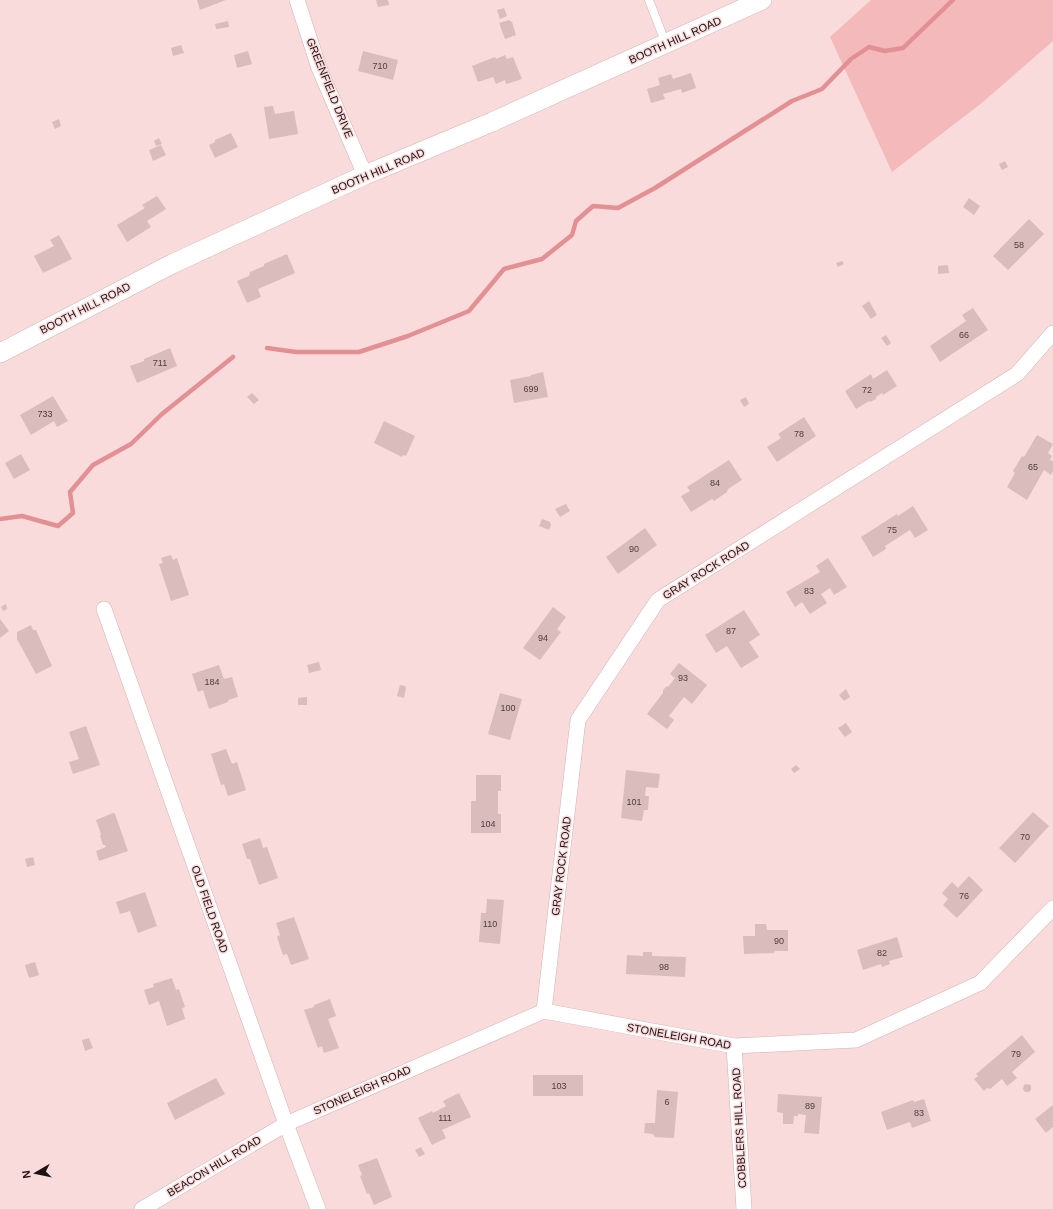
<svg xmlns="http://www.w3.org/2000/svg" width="1053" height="1209" font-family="Helvetica,sans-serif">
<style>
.park{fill:#f3b9bb}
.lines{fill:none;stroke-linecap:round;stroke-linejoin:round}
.stream{stroke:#e29094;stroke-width:4.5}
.building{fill:#dabcbc}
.service-casing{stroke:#d0b3b3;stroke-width:9}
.minor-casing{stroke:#d0b3b3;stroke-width:16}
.tertiary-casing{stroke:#d0b3b3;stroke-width:20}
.service{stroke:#fff;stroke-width:8}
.minor{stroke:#fff;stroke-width:15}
.tertiary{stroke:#fff;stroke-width:19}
.labels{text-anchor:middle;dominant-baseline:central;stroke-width:3;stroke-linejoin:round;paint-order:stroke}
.number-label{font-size:9px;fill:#4c3c3d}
.street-label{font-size:11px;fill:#1d1213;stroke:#fadbdc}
</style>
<rect width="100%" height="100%" fill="#fadbdc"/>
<polygon class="park" points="871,0 1053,0 1053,41 983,102 892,172 830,37"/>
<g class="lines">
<g class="stream">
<polyline points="267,348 296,352 359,352 408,336 469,311 504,269 542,259 572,235 576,221 593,206 618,208 655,188 792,101 822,89 851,59 869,47 885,51 903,48 953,0"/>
<polyline points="0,519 22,516 58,526 73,513 70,492 93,465 131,444 162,414 233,357"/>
</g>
</g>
<g class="building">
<polygon points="197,0 226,0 200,10"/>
<polygon points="376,0 388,0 389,5 378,7"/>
<polygon points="504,8 507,16 500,19 497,10"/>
<polygon points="509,20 512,22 516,35 505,39 499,23"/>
<polygon points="228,21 229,27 216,29 215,24"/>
<polygon points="181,45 184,53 173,56 171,48"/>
<polygon points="248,51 252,64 237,68 234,55"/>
<polygon points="363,51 398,60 393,80 358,71"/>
<polygon points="505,55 507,59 513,57 522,79 506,84 505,80 496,84 493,77 478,82 472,66 495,57 496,59"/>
<polygon points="691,73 696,88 682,93 681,89 663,94 665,99 651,103 647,89 660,85 658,78 671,74 673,79"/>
<polygon points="273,106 275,114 294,111 298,134 269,139 264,107"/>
<polygon points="59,119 61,126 55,129 52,122"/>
<polygon points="231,133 238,147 215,158 209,145 215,142 215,140"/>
<polygon points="159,138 162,144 156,146 154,141"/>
<polygon points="161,145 166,155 153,161 149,150"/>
<polygon points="1005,161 1008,167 1002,170 999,164"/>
<polygon points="157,196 166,209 147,221 151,227 127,242 117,225 145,208 142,205"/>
<polygon points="969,198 980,206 974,215 963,207"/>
<polygon points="1029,219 1044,234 1008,270 993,256"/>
<polygon points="59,235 72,259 43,273 34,256 54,246 50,240"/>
<polygon points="287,254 295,273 258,289 261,297 247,303 237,281 249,276 250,272 264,266 264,264"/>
<polygon points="842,261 844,264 838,267 836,263"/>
<polygon points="948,265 949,273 938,274 938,266"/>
<polygon points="869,301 877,315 871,319 862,306"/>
<polygon points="973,308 988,330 940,362 930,346 966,321 962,315"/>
<polygon points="886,335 891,343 887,346 881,338"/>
<polygon points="170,348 177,366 137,383 130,366 144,361 144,359"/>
<polygon points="887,370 897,386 883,395 882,393 876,397 876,399 870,402 869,401 856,409 845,391 871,374 873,379"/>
<polygon points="543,372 548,397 514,403 510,380 531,376 531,375"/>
<polygon points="252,393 259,400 254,404 247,397"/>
<polygon points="53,396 68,421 57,427 54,421 31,435 20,415"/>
<polygon points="746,397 749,404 744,407 740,400"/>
<polygon points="804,417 816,436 777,462 767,447 781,438 778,434"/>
<polygon points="384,421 415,436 406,456 403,455 402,457 374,443"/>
<polygon points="1037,435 1053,444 1048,453 1052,456 1050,460 1053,461 1053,471 1051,475 1044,470 1027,500 1007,487 1015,473 1013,471 1022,456 1024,457"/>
<polygon points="21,454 30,470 14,479 5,463"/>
<polygon points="729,460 742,480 728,489 727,492 714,501 712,499 691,512 681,496 690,491 687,487"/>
<polygon points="566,504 570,511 560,517 555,509"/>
<polygon points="913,506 928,530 915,538 910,530 885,546 886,549 873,557 861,537 897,514 898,516"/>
<polygon points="542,519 550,522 551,525 549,530 539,526"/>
<polygon points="645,528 657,545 618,574 606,557"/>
<polygon points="171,555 173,560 177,558 189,595 171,601 159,564 163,563 161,558"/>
<polygon points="828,558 847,587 834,595 830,588 821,594 827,603 810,614 802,602 795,607 786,592 820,572 816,566"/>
<polygon points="6,604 7,609 3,611 1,607"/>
<polygon points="553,607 566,617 557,629 561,632 540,660 523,648"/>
<polygon points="744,610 760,635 749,642 759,657 741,668 727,646 716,653 705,635"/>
<polygon points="0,619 9,631 0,638"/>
<polygon points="31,625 33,630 36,630 52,666 36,674 17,639 17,632"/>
<polygon points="319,662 321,670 309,673 307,665"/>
<polygon points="679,663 707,685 692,704 684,697 669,716 674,720 667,729 647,714 663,693 663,690 667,686 668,687 675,678 670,674"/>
<polygon points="219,665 224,679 232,677 238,697 228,700 228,702 209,709 203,690 198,692 192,674"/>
<polygon points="400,685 405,686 406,688 404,698 397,696"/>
<polygon points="846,689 850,697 844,701 839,695"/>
<polygon points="500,693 522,699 510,740 488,734"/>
<polygon points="307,697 307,705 298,705 298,698"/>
<polygon points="846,723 852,732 845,737 838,728"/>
<polygon points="86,726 100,765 73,774 69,762 79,759 69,732"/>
<polygon points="226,749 232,764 237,762 246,790 228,796 224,784 221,785 211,754"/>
<polygon points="796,765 800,769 794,773 791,769"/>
<polygon points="626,770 660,774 658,788 646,787 645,796 649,796 648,810 644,810 642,821 621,818"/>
<polygon points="476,775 501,775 501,791 498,791 498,814 501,814 501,833 471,833 471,801 476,801"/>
<polygon points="1033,812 1049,826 1015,863 999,848"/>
<polygon points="113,813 115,814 128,851 99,861 96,851 106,847 105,845 103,845 100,836 101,834 96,820"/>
<polygon points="260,838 263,848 267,847 278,878 259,885 250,859 247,859 242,844"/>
<polygon points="33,857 35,865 27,867 25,859"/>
<polygon points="969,876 983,890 957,918 943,905 948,899 942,893 952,882 958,888"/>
<polygon points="145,892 157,926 138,933 130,911 120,914 116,902"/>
<polygon points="487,899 504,900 500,944 479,942 481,913 486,913"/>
<polygon points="294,917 309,959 291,965 287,954 283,955 277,937 280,935 276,923"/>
<polygon points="755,924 766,924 767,930 788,930 788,951 775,951 774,953 744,954 743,936 755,936"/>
<polygon points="897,937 903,957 889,961 890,964 882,967 881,964 863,970 857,950"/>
<polygon points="643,952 652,952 652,956 686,957 685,977 626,974 627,955 643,956"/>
<polygon points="35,962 39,975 29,978 25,965"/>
<polygon points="172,978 176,990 179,989 185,1007 182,1008 185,1019 167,1026 159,1001 149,1005 144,990 154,987 153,984"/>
<polygon points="330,999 336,1016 328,1019 339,1048 324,1053 322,1046 318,1048 304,1010 314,1007 314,1005"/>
<polygon points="1022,1035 1035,1052 1012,1072 1017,1078 1007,1086 1002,1079 990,1089 987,1088 984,1091 974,1079 978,1076 976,1074"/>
<polygon points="89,1038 93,1048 85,1051 82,1040"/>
<rect x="533" y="1075" width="50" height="21"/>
<polygon points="216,1078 225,1094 175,1120 167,1103"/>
<polygon points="1026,1084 1031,1085 1031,1090 1029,1092 1025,1092 1023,1089 1024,1085"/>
<polygon points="657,1090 678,1092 674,1138 655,1137 653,1134 644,1133 645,1123 655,1123"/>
<polygon points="459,1093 471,1117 442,1130 446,1138 432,1145 418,1118 432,1111 433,1113 446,1106 443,1101"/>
<polygon points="778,1094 822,1097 819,1134 804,1133 806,1115 798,1114 798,1116 794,1116 793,1124 783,1124 783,1113 777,1112"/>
<polygon points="924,1099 931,1121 912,1128 910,1122 887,1130 881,1112 913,1100 914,1102"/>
<polygon points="1053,1105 1053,1127 1046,1133 1035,1119"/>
<polygon points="421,1147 425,1154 419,1157 415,1150"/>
<polygon points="377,1158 392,1197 374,1205 369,1193 367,1194 360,1176 362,1175 358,1165"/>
</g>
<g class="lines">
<g class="service-casing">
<polyline id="service" points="649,0 666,44"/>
</g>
<g class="minor-casing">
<g id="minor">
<polyline points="297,0 319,68 365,175"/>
<polyline points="104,609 286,1124 318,1209"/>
<polyline points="544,1011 578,720 658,600 1017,374 1053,333"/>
<polyline points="734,1046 744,1209"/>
<polyline points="142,1209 286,1124 544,1011 734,1046 856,1040 980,983 1053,908"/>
</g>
</g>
<g class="tertiary-casing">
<polyline id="tertiary" points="0,353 172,264 365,175 492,122 762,0"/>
</g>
<use href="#service" class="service"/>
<use href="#minor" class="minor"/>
<use href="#tertiary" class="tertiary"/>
</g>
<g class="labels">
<g class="number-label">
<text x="380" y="66">710</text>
<text x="1019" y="245">58</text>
<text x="964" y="335">66</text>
<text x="160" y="363">711</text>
<text x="531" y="389">699</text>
<text x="867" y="390">72</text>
<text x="45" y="414">733</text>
<text x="799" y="434">78</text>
<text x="1033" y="467">65</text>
<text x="715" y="483">84</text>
<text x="892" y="530">75</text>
<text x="634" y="549">90</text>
<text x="809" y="591">83</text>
<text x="731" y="631">87</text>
<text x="543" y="638">94</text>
<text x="683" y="678">93</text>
<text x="212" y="682">184</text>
<text x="508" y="708">100</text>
<text x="634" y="802">101</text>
<text x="488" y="824">104</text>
<text x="1025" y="837">70</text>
<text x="964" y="896">76</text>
<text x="490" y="924">110</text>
<text x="779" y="941">90</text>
<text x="882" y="953">82</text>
<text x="664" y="967">98</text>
<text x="1016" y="1054">79</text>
<text x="559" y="1086">103</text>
<text x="667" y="1102">6</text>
<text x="810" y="1106">89</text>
<text x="919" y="1113">83</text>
<text x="445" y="1118">111</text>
</g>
<g class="street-label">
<text transform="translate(675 40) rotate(-24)">BOOTH HILL ROAD</text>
<text transform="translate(330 88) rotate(68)">GREENFIELD DRIVE</text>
<text transform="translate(378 171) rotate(-23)">BOOTH HILL ROAD</text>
<text transform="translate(85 308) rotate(-27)">BOOTH HILL ROAD</text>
<text transform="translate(706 570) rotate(-32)">GRAY ROCK ROAD</text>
<text transform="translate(561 866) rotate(-83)">GRAY ROCK ROAD</text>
<text transform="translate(210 909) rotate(71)">OLD FIELD ROAD</text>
<text transform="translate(679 1036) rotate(10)">STONELEIGH ROAD</text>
<text transform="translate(362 1090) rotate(-24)">STONELEIGH ROAD</text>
<text transform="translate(739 1128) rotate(-93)">COBBLERS HILL ROAD</text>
<text transform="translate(214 1166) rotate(-31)">BEACON HILL ROAD</text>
</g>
</g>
<g transform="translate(36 1173) rotate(261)" stroke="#fadbdc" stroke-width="3" paint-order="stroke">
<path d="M0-3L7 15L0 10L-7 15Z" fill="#1d1213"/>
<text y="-6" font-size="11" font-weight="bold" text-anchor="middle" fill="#1d1213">N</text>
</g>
</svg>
